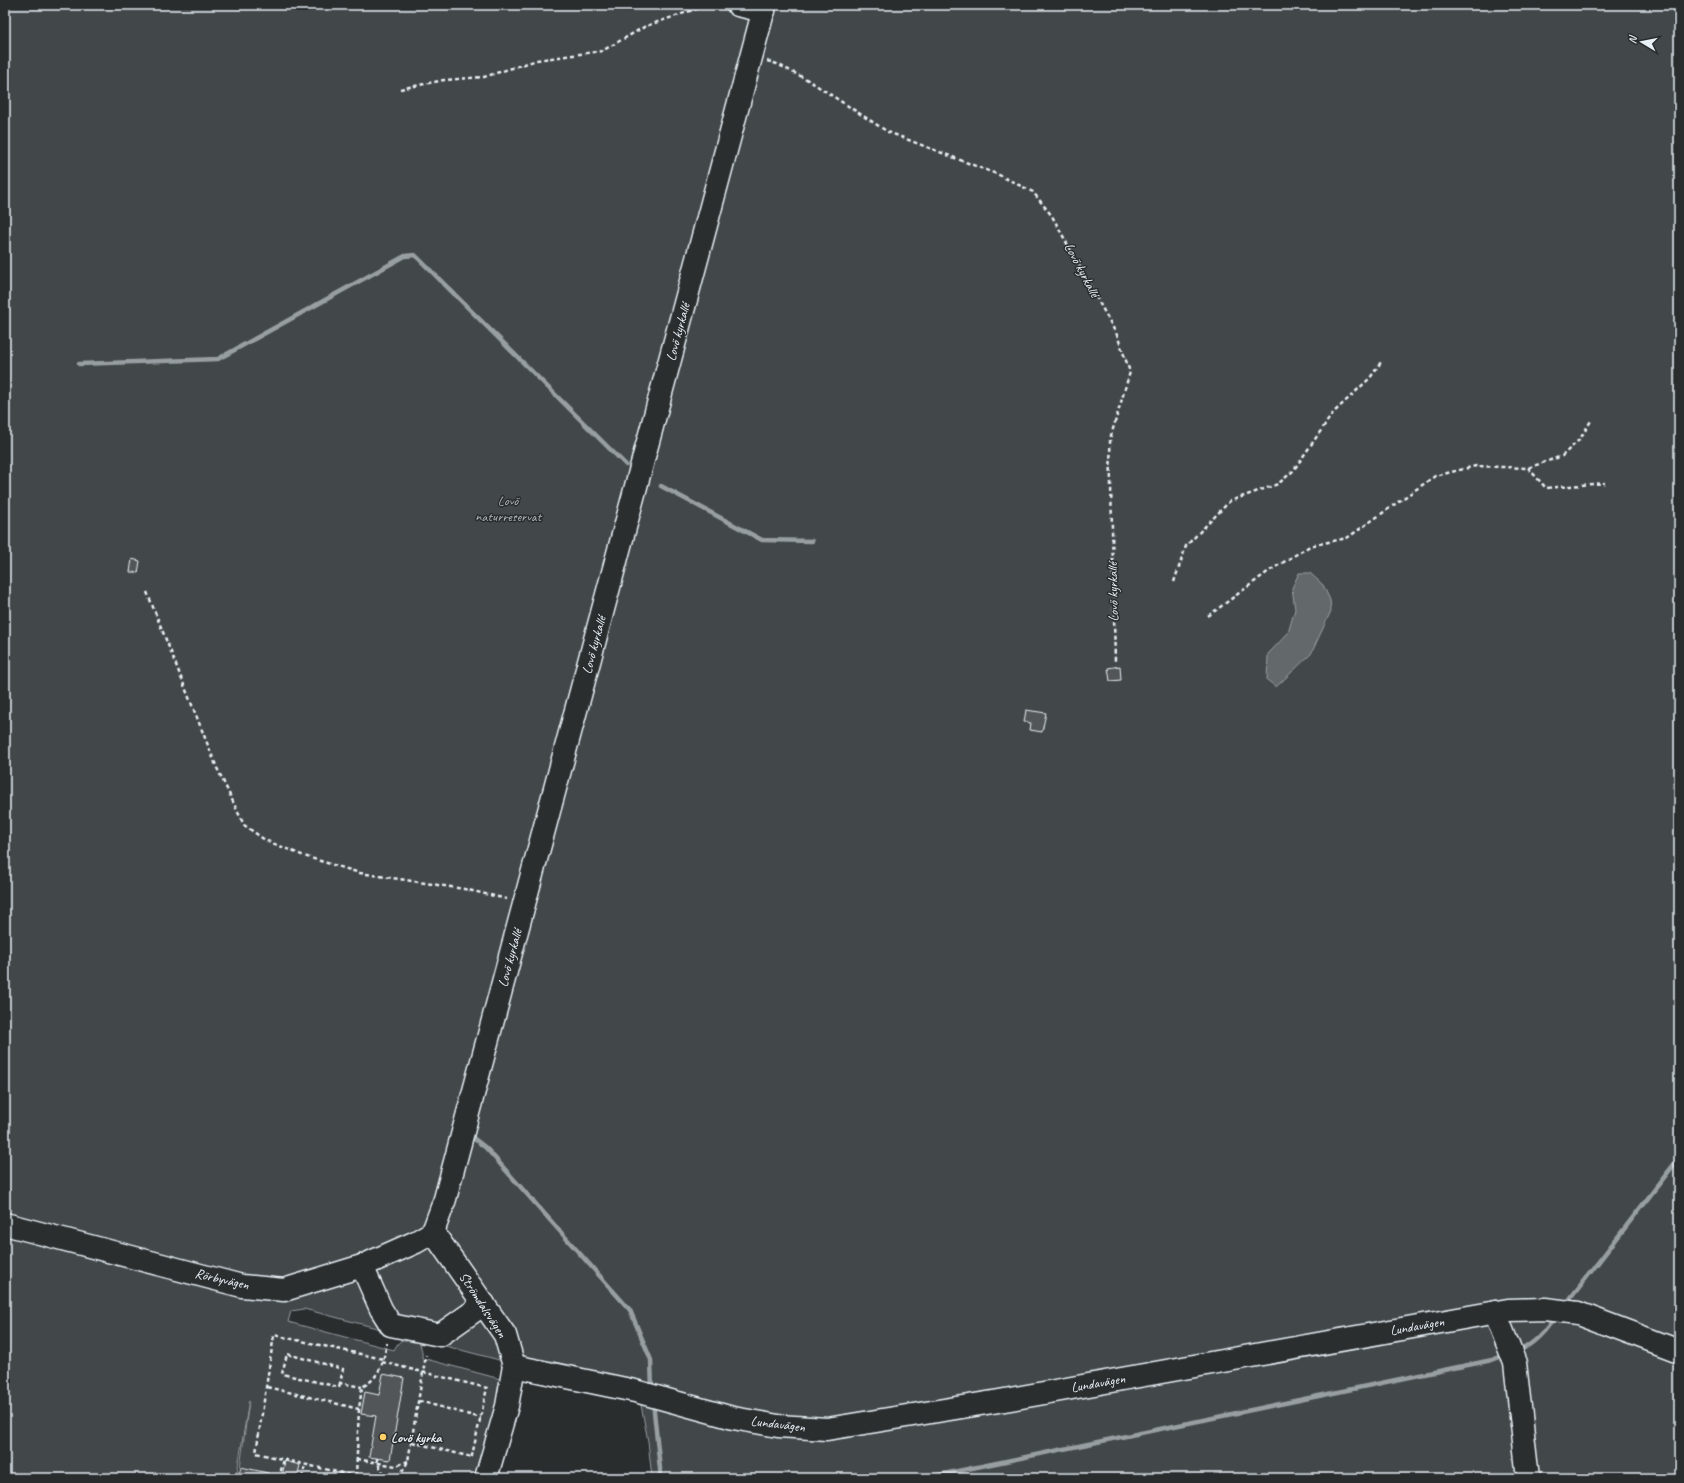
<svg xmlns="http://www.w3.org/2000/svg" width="1684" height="1483" font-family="Caveat,sans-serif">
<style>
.green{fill:#424648;stroke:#959ca0}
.water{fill:#63686b;stroke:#989fa3}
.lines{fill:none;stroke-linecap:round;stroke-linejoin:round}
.stream{stroke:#989fa3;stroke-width:4.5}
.building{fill:#535759;stroke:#e8f1f8}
.minor-casing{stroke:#e8f1f8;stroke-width:25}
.path{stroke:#e8f1f8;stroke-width:2.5;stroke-dasharray:4 3;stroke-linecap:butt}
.minor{stroke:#2a2d2e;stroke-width:22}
.poi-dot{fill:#ffd166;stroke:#2a2d2e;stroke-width:1.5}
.labels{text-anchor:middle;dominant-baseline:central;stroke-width:3;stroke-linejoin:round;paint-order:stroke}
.street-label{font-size:14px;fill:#e8f1f8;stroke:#2a2d2e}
.park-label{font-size:14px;fill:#aeb5ba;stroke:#2a2d2e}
.poi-label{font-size:14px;font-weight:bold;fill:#e8f1f8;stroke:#2a2d2e;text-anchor:start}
</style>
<rect width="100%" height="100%" fill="#2a2d2e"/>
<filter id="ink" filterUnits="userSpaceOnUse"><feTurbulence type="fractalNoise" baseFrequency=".025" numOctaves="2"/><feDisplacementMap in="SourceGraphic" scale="8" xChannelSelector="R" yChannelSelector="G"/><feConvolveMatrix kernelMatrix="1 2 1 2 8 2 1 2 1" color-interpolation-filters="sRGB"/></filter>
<g filter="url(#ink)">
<path class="green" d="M5,5H1679V1478H652L648,1441L640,1400L503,1361L304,1309L291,1311L288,1322L394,1350C403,1330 424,1336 422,1358L504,1380L479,1478H289L240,1468L249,1401L236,1478H5Z"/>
<polygon class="water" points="1299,573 1310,573 1323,585 1330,600 1331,611 1311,654 1276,687 1267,680 1268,654 1288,633 1295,609 1292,588"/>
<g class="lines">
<g class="stream">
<polyline points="79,364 218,359 405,256 415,255 626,465"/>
<polyline points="661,486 762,540 812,541"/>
<polyline points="468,1134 486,1148 630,1310 651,1360 652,1389"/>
<polyline points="1566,1304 1679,1158"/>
<path d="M1516,1352C1534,1345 1545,1331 1556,1316"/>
<polyline points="653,1402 661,1478"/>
<polyline points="924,1478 1492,1360 1505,1355"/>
</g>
</g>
<g class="building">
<polygon points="132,559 140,561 138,573 130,572"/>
<polygon points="1120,666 1121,680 1110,681 1108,668"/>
<polygon points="1026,710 1046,713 1042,732 1030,730 1031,723 1024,722"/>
<polygon points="383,1374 404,1378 390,1460 369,1457 376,1416 361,1414 365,1392 379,1395"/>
<polygon points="285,1461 300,1465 297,1478 282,1476"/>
<polygon points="241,1467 268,1473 267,1478 238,1477"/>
</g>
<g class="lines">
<g class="minor-casing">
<g id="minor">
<polyline points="738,5 764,11"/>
<polyline points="5,1224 242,1286 284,1290 362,1266 416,1242 433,1232"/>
<polyline points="433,1232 445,1199 765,5"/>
<polyline points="433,1232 505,1335 514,1366 507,1406 486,1478"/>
<polyline points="362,1266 381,1309 391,1325 440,1335 484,1304"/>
<polyline points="1495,1312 1515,1363 1528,1478"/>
<polyline points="514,1366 635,1391 733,1418 778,1426 827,1429 999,1401 1508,1310 1545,1309 1578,1313 1679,1351"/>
</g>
</g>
<g class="path">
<polyline points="767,61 777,64 808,80 888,132 999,175 1033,192 1052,216 1117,335 1130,372 1110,439 1115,662"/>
<polyline points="400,89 444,80 484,77 537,60 602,51 646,26 708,5"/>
<polyline points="1528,468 1546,488 1605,483"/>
<polyline points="1174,582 1186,546 1230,501 1278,484 1293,471 1333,413 1370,378 1381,362"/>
<polyline points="147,592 217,768 244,825 265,840 304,856 360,873 464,889 507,899"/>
<polyline points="1208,616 1269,571 1310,546 1347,538 1435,476 1476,466 1528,468 1562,456 1580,439 1592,419"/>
<polyline points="382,1362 487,1388 471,1460"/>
<polyline points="340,1383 339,1387 282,1374 287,1354 343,1369 340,1383 362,1387"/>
<polyline points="267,1387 359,1409"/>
<polyline points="419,1401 481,1418"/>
<polyline points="412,1442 471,1457"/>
<polyline points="377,1458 377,1462 386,1478"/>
<polyline points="357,1459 396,1466 408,1461"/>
<path d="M356,1476L359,1409L362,1387C380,1378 383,1362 387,1343"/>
<polyline points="279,1478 284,1459"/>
<polyline points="302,1478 305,1465"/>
<polyline points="363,1478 256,1453 274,1335 383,1359"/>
<polyline points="399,1478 408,1461 426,1355"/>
</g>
<use href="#minor" class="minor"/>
</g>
</g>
<circle class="poi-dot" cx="383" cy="1437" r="4"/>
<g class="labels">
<g class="street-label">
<text transform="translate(1082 270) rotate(62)">Lovö kyrkallé</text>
<text transform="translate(678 332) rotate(-75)">Lovö kyrkallé</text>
<text transform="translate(1113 592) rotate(-91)">Lovö kyrkallé</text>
<text transform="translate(594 645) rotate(-75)">Lovö kyrkallé</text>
<text transform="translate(510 958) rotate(-75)">Lovö kyrkallé</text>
<text transform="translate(222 1279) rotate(13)">Rörbyvägen</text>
<text transform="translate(483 1305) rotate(57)">Strömdalsvägen</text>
<text transform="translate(1417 1326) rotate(-10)">Lundavägen</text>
<text transform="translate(1098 1383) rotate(-10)">Lundavägen</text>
<text transform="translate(778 1424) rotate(7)">Lundavägen</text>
</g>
<g class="park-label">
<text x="508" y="500">Lovö<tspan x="508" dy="16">naturreservat</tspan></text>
</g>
<g class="poi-label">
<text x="391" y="1437">Lovö kyrka</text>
</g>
</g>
<rect width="1684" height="1483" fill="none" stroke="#2a2d2e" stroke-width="20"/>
<rect x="10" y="10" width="1664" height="1463" fill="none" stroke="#e8f1f8" stroke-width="1.5" filter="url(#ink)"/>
<g transform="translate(1642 42) rotate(280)" stroke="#2a2d2e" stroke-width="3" paint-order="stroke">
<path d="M0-3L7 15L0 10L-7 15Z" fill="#e8f1f8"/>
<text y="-6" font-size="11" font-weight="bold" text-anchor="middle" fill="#e8f1f8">N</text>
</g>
</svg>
